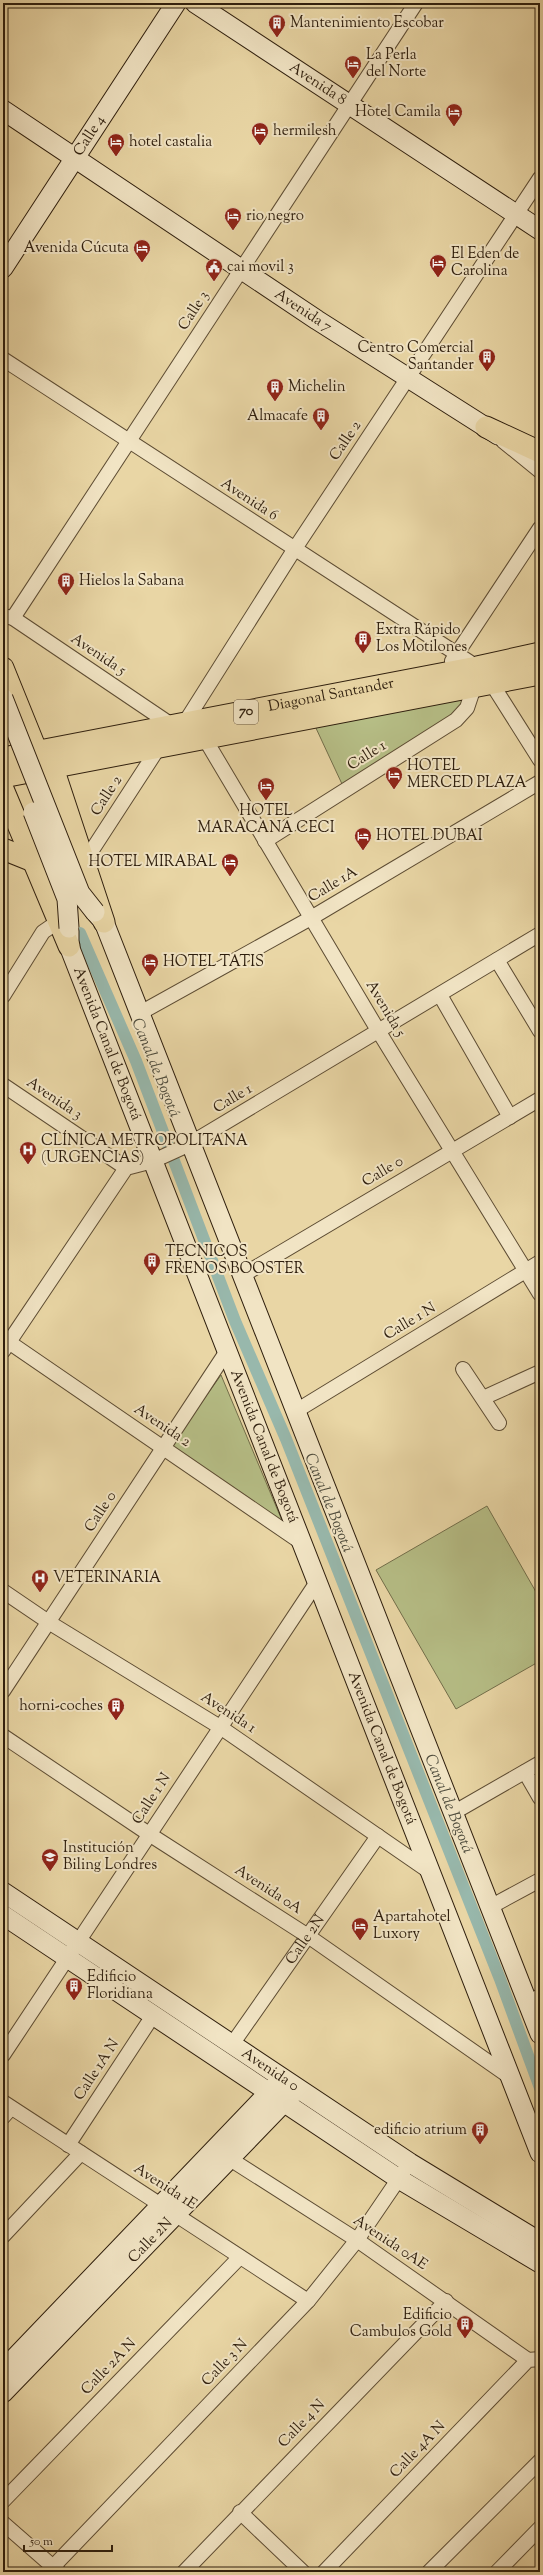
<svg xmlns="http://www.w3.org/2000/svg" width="543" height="2575" font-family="'Sorts Mill Goudy',serif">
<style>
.green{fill:#b6be86;stroke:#726e4a}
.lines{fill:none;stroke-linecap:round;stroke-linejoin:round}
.canal{stroke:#98b8ac;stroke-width:12}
.street-casing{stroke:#5d4c33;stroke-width:16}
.secondary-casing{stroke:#2e1e0d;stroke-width:21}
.primary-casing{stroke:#2e1e0d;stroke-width:23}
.street{stroke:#f1e4c4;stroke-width:14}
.secondary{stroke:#f1e4c4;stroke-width:19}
.primary{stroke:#e9d6a5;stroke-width:21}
.secondary-bridge-casing{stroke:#2e1e0d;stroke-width:21;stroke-linecap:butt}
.secondary-bridge{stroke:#f1e4c4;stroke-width:19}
.labels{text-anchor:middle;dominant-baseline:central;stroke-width:4;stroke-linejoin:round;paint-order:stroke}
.shield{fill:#f1e4c4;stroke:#685944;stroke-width:1}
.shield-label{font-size:14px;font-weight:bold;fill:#2e1e0d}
.poi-label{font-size:15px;fill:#2e1e0d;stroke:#f1e4c4;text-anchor:start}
.street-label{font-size:15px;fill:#2e1e0d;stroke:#f1e4c4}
.water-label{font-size:16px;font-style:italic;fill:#4e4c3d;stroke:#f1e4c4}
</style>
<rect width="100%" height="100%" fill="#e9d6a5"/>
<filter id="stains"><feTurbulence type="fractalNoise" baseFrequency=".005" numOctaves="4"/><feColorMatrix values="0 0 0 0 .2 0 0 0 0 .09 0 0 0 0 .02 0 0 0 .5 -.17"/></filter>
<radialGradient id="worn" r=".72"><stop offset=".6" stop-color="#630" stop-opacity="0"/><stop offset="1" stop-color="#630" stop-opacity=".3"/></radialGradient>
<g class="green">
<polygon points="467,693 461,710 342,784 315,726"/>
<polygon points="221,1375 286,1530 168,1450"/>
<polygon points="487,1506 540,1599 540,1661 456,1709 376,1570"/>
</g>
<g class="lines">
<polyline class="canal" points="80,933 136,1061 235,1321 286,1439 500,1979 540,2088"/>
<g class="street-casing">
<g id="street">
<polyline points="3,359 477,667"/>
<polyline points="503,441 540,471"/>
<polyline points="3,616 13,618 173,726"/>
<polyline points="13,618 416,3"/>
<polyline points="452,661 540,528"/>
<polyline points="492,684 540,760"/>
<polyline points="184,724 294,550 540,178"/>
<polyline points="205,739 379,1032 540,1294"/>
<polyline points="265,841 456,720 467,708 474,687"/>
<polyline points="83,864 159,747"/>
<polyline points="497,960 540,1031"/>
<polyline points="440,995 510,1117"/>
<polyline points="3,996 43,932 59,921"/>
<polyline points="140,1013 311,918 540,782"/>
<polyline points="3,1085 126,1168"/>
<polyline points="243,1275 540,1099"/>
<polyline points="3,1338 302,1543"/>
<polyline points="3,1351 126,1168 153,1161 186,1146 540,934"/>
<polyline points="463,1369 499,1423"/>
<polyline points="483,1398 540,1372"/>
<polyline points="296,1411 540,1262"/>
<polyline points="3,1591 50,1623 220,1727 430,1872"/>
<polyline points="3,1691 227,1351"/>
<polyline points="3,1736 149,1834 308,1936 510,2077"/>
<polyline points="525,1772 540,1798"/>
<polyline points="453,1813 540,1763"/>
<polyline points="490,1907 540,1880"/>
<polyline points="528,2003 540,1996"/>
<path id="s1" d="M233,2043L378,1836"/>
<polyline points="3,2055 317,1582"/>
<polyline points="3,2102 308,2301"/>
<polyline points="3,2117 11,2108"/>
<polyline points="68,2145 154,2014"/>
<polyline points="230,2159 357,2240 528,2360"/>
<polyline points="3,2236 81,2153"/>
<polyline points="3,2501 240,2257"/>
<polyline points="240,2512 303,2572"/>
<polyline points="3,2523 59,2572"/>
<polyline points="48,2572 308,2301 357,2240 404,2171"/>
<polyline points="184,2572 446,2301"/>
<polyline points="324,2572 528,2360 540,2359"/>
<polyline points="429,2572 540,2461"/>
<polyline points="497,2572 540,2528"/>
</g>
</g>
<g class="secondary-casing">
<g id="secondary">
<path id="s2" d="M195,3L540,230"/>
<path id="s3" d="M3,110L317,320L498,435"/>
<path id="s4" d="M3,268L176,3"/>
<polyline points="95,912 104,922 540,2034"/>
<path id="s5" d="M69,931V946L540,2153"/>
<path id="s6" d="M3,1892L410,2163L540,2242"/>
<polyline points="3,1915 399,2179 540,2263"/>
<polyline points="3,2370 278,2083"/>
<path id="s7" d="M3,2393L294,2092"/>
</g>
</g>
<g class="primary-casing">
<g id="primary">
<polyline points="486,427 540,452"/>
<polyline points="3,668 37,752"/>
<path id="s8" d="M3,758L477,667L540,653"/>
<polyline points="53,768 104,922"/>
<polyline points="3,777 540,674"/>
<polyline points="3,789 69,946"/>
<polyline points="3,849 33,861"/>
</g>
</g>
<use href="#street" class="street"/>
<use href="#secondary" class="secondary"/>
<use href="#primary" class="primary"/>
<g class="secondary-bridge-casing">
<g id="secondary-bridge">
<polyline points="3,698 80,893 95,912"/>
<polyline points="33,812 67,899 69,928"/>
</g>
</g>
<use href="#secondary-bridge" class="secondary-bridge"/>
</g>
<defs>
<g id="building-pin" transform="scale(0.9)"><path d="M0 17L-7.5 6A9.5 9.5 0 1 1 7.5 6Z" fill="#8f2418" stroke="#f1e4c4"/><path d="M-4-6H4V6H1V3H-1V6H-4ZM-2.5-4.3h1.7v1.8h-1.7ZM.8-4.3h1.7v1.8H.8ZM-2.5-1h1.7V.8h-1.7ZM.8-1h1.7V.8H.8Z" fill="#fff"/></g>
<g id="hotel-pin" transform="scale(0.9)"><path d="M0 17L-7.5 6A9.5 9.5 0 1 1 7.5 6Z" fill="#8f2418" stroke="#f1e4c4"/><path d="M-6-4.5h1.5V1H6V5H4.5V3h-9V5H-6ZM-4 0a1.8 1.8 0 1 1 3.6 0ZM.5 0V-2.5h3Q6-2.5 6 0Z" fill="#fff"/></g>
<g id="civic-pin" transform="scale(0.9)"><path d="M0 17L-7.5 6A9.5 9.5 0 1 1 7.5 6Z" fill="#8f2418" stroke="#f1e4c4"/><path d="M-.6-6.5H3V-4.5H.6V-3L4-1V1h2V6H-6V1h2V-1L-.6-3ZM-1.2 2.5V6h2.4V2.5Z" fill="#fff"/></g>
<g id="hospital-pin" transform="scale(0.9)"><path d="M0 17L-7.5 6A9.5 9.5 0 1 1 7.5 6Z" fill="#8f2418" stroke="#f1e4c4"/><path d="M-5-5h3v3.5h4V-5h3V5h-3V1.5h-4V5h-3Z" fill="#fff"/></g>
<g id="school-pin" transform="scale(0.9)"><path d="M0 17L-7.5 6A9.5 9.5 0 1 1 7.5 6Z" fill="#8f2418" stroke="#f1e4c4"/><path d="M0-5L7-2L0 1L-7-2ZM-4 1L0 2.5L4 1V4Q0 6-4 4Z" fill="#fff"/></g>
</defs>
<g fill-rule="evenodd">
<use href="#building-pin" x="277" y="23"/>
<use href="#hotel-pin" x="353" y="64"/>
<use href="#hotel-pin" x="454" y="112"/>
<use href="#hotel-pin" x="260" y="131"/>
<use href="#hotel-pin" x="116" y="142"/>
<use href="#hotel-pin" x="233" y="216"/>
<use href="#hotel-pin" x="142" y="248"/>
<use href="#hotel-pin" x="438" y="263"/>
<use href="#civic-pin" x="214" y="267"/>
<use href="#building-pin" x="487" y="357"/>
<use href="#building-pin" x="275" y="387"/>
<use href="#building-pin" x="321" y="416"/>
<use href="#building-pin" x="66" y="581"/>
<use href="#building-pin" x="363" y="639"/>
<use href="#hotel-pin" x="394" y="775"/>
<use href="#hotel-pin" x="266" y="786"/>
<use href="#hotel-pin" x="363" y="836"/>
<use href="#hotel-pin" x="230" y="862"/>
<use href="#hotel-pin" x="150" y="962"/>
<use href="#hospital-pin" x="28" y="1150"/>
<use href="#building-pin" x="152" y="1261"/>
<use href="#hospital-pin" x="40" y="1578"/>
<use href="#building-pin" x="116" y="1706"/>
<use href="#school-pin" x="50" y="1857"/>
<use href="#hotel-pin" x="360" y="1926"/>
<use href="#building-pin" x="74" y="1986"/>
<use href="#building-pin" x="480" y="2130"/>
<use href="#building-pin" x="465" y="2324"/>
</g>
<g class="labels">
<rect class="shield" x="234" y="700" width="24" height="24" rx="3"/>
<g class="shield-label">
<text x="246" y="712">70</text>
</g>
<g class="poi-label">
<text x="290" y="23">Mantenimiento Escobar</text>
<text x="366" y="55">La Perla<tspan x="366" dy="17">del Norte</tspan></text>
<text x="441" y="112" text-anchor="end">Hotel Camila</text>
<text x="273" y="131">hermilesh</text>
<text x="129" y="142">hotel castalia</text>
<text x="246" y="216">rio negro</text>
<text x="129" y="248" text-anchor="end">Avenida Cúcuta</text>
<text x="451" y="254">El Eden de<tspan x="451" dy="17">Carolina</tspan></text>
<text x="227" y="267">cai movil 3</text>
<text x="474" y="348" text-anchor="end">Centro Comercial<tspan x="474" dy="17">Santander</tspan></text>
<text x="288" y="387">Michelin</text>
<text x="308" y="416" text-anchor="end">Almacafe</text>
<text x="79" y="581">Hielos la Sabana</text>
<text x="376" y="630">Extra Rápido<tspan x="376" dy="17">Los Motilones</tspan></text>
<text x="407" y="766">HOTEL<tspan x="407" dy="17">MERCED PLAZA</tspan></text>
<text x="266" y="811" text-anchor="middle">HOTEL<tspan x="266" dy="17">MARACANA CECI</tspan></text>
<text x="376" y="836">HOTEL DUBAI</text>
<text x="217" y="862" text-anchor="end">HOTEL MIRABAL</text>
<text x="163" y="962">HOTEL TATIS</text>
<text x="41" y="1141">CLÍNICA METROPOLITANA<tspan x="41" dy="17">(URGENCIAS)</tspan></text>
<text x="165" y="1252">TECNICOS<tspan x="165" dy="17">FRENOS BOOSTER</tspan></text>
<text x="53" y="1578">VETERINARIA</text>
<text x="103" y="1706" text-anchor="end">horni-coches</text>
<text x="63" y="1848">Institución<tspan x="63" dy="17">Biling Londres</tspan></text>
<text x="373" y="1917">Apartahotel<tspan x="373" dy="17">Luxory</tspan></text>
<text x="87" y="1977">Edificio<tspan x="87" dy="17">Floridiana</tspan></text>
<text x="467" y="2130" text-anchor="end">edificio atrium</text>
<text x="452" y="2315" text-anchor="end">Edificio<tspan x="452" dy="17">Cambulos Gold</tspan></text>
</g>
<g class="street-label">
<text stroke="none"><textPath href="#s2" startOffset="147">Avenida 8</textPath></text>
<text stroke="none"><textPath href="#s4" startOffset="158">Calle 4</textPath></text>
<text transform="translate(194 311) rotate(-57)">Calle 3</text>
<text stroke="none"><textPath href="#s3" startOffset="361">Avenida 7</textPath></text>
<text transform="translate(346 441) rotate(-56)">Calle 2</text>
<text transform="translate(249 500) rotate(33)">Avenida 6</text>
<text transform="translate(98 655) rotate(34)">Avenida 5</text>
<text stroke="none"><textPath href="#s8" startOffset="334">Diagonal Santander</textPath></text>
<text transform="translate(367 756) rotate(-32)">Calle 1</text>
<text transform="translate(107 796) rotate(-57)">Calle 2</text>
<text transform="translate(333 885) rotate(-31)">Calle 1A</text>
<text transform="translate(385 1009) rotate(59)">Avenida 5</text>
<text stroke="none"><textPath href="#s5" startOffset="120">Avenida Canal de Bogotá</textPath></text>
<text transform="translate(54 1099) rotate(34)">Avenida 3</text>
<text transform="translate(233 1099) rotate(-31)">Calle 1</text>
<text transform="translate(383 1172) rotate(-31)">Calle 0</text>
<text transform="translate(410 1322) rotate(-31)">Calle 1 N</text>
<text transform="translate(162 1426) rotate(34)">Avenida 2</text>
<text stroke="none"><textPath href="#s5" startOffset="552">Avenida Canal de Bogotá</textPath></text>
<text transform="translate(101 1512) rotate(-57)">Calle 0</text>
<text transform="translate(228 1713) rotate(33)">Avenida 1</text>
<text stroke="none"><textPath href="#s5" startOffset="876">Avenida Canal de Bogotá</textPath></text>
<text transform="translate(152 1799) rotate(-57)">Calle 1 N</text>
<text transform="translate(268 1890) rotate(33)">Avenida 0A</text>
<text stroke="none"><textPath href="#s1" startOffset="126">Calle 2N</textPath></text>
<text stroke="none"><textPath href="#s6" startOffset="321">Avenida 0</textPath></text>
<text transform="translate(97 2070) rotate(-57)">Calle 1A N</text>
<text transform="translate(165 2187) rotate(33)">Avenida 1E</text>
<text stroke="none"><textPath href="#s7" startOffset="212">Calle 2N</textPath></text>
<text transform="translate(390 2243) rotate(34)">Avenida 0AE</text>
<text transform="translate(225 2363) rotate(-46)">Calle 3 N</text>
<text transform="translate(109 2367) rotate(-46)">Calle 2A N</text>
<text transform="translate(302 2424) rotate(-46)">Calle 4 N</text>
<text transform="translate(418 2450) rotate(-46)">Calle 4A N</text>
</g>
<g class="water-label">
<text transform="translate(155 1068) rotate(68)">Canal de Bogotá</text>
<text transform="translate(328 1503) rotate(68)">Canal de Bogotá</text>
<text transform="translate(448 1804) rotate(68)">Canal de Bogotá</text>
</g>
</g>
<rect width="543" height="2575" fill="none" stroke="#e9d6a5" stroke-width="16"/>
<rect x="4" y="4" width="535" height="2567" fill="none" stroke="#2e1e0d" stroke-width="2"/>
<rect x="8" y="8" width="527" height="2559" fill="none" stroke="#2e1e0d"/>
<path d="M24 2545v6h88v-6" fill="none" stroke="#2e1e0d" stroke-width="2"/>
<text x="30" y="2545" font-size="12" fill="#2e1e0d" stroke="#f1e4c4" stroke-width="3" paint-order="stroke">50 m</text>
<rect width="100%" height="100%" filter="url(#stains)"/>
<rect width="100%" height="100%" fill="url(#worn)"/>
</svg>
